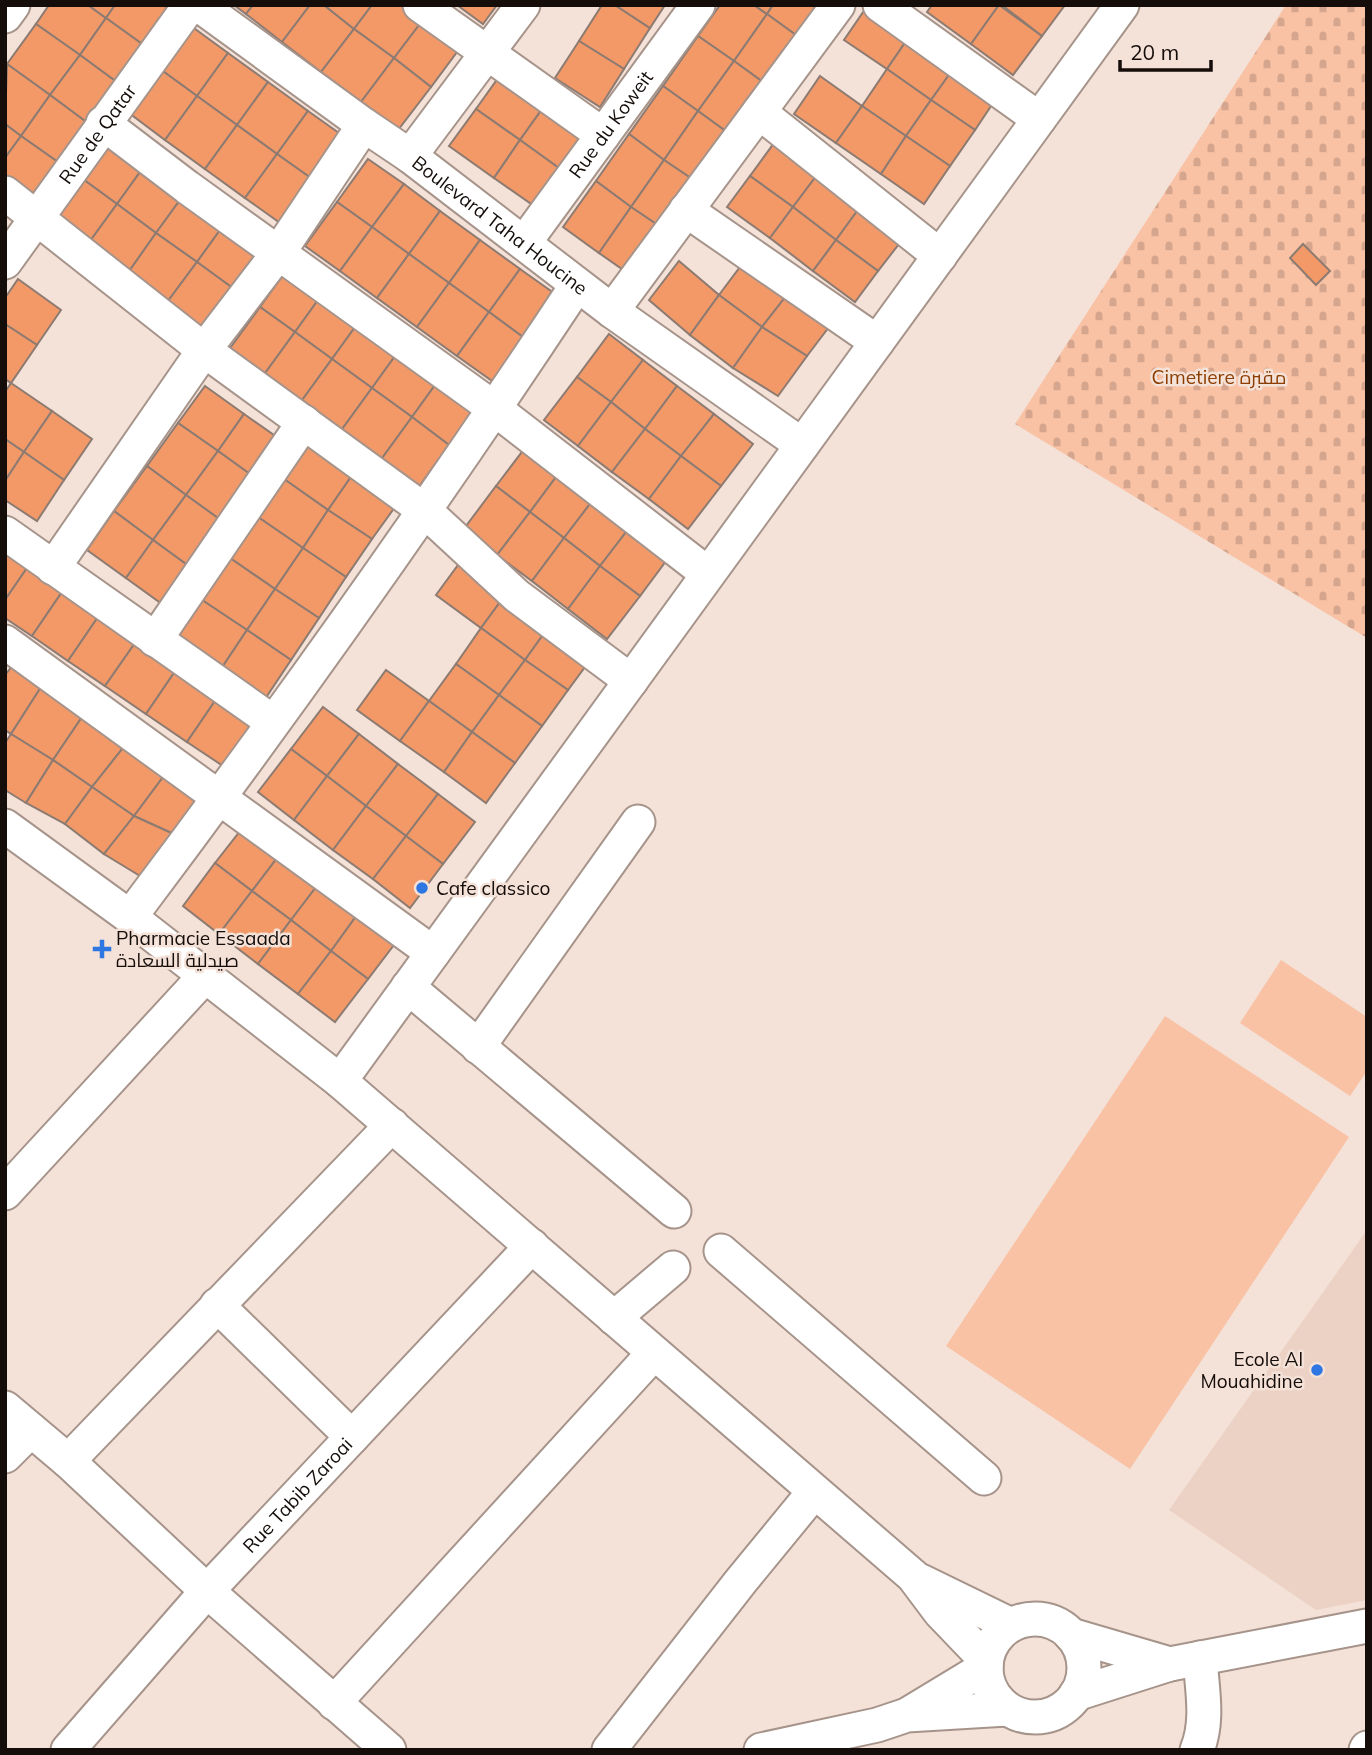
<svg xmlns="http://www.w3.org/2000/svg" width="1372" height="1755" font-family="Mulish,Cairo,sans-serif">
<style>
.built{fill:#ecd2c4}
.cemetery{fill:url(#cemetery-stones)}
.pitch{fill:#f9c2a5}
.building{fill:#f39968;stroke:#8d7b72;stroke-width:2}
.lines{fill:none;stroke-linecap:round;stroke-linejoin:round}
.street-casing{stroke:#a6948b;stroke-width:37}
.street{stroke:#fff;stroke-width:33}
.poi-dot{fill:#2e76e2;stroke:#f4e1d7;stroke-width:2.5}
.labels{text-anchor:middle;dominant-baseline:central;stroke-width:5;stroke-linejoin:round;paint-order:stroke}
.street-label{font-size:19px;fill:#140d0a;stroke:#f4e1d7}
.park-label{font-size:19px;fill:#8c3d00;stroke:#f4e1d7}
.poi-label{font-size:19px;fill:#140d0a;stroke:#f4e1d7;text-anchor:start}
</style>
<defs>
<pattern id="cemetery-stones" width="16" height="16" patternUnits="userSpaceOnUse" patternTransform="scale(1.75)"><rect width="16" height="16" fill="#f9c2a5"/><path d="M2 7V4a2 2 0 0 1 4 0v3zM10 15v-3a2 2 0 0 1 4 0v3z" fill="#d5a68d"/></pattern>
</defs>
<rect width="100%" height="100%" fill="#f4e1d7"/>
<polygon class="built" points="1367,1230 1367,1600 1316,1610 1169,1510"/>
<polygon class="cemetery" points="1286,5 1367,5 1367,638 1015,424"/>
<g class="pitch">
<polygon points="1281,960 1367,1017 1367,1071 1350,1096 1240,1023"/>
<polygon points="1165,1016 1349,1137 1130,1469 946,1346"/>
</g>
<g class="building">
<polygon points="49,5 88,5 106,18 80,55 36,24"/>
<polygon points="88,5 115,5 106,18"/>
<polygon points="115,5 163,5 174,13 149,49 106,18"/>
<polygon points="234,5 253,5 246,14"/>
<polygon points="253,5 310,5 282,42 246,14"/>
<polygon points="310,5 324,5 354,29 321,72 282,42"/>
<polygon points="324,5 372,5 354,29"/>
<polygon points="372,5 412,5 426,16 394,58 354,29"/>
<polygon points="457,5 497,5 483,24"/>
<polygon points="602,5 615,5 650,28 624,69 579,41"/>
<polygon points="615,5 665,5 650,28"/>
<polygon points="720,5 754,5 767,14 734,61 698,36"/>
<polygon points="754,5 773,5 767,14"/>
<polygon points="773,5 823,5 800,38 767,14"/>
<polygon points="868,5 911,34 887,69 844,40"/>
<polygon points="932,5 999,5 971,44 927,12"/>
<polygon points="999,5 1042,36 1013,75 971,44"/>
<polygon points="1002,5 1065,5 1042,36"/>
<polygon points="767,14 800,38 767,85 734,61"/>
<polygon points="426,16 463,44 431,87 394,58"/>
<polygon points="106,18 149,49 122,86 80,55"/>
<polygon points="36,24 80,55 50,95 7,64"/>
<polygon points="191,26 228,53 197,96 160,69"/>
<polygon points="354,29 394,58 361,102 321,72"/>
<polygon points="911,34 956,65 931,100 887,69"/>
<polygon points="698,36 734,61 698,111 663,86"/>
<polygon points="579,41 624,69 600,107 555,78"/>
<polygon points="228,53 268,82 237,125 197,96"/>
<polygon points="80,55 122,86 93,127 50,95"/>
<polygon points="394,58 431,87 398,130 361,102"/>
<polygon points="734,61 767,85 731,135 698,111"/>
<polygon points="7,64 50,95 21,136 5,124"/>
<polygon points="956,65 999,94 975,130 931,100"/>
<polygon points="160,69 197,96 165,140 129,113"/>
<polygon points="887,69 931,100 906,136 862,106"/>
<polygon points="501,74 545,105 520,140 476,109"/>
<polygon points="820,76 862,106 836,143 794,114"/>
<polygon points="268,82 308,111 277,154 237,125"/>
<polygon points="663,86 698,111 664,160 629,134"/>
<polygon points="50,95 93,127 65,167 21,136"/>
<polygon points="197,96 237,125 205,169 165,140"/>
<polygon points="931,100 975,130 950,166 906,136"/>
<polygon points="545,105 588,135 563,171 520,140"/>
<polygon points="862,106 906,136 881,174 836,143"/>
<polygon points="476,109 520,140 494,178 449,146"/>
<polygon points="308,111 346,138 315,181 277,154"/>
<polygon points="698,111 731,135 698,183 664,160"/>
<polygon points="5,124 21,136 5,158"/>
<polygon points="237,125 277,154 245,198 205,169"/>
<polygon points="111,134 148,161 117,204 80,177"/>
<polygon points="629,134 664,160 631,207 596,181"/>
<polygon points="21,136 65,167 37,205 5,182 5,158"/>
<polygon points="906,136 950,166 924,204 881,174"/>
<polygon points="777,139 820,171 793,207 750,176"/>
<polygon points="520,140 563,171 537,208 494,178"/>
<polygon points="277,154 315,181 283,225 245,198"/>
<polygon points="368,159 404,184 372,227 337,202"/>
<polygon points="664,160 698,183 665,230 631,207"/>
<polygon points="148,161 188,189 156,233 117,204"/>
<polygon points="820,171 863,203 836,240 793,207"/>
<polygon points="750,176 793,207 770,238 727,207"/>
<polygon points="80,177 117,204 85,248 48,221"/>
<polygon points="596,181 631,207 599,253 563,227"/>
<polygon points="404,184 440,211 409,254 372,227"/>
<polygon points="188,189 228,219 197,262 156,233"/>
<polygon points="337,202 372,227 340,271 305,246"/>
<polygon points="863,203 906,235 878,271 836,240"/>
<polygon points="117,204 156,233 125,277 85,248"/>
<polygon points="631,207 665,230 632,276 599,253"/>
<polygon points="793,207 836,240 813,271 770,238"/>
<polygon points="440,211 480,240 449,283 409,254"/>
<polygon points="228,219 266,246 234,289 197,262"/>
<polygon points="372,227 409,254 377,298 340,271"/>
<polygon points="156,233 197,262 165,305 125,277"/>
<polygon points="480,240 520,269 489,312 449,283"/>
<polygon points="836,240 878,271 855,302 813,271"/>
<polygon points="1303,244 1330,271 1316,285 1290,258"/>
<polygon points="409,254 449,283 417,327 377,298"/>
<polygon points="746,259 790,291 762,327 719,295"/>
<polygon points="679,261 719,295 690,335 649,300"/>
<polygon points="197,262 234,289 203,333 165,305"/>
<polygon points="291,264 326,289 295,332 260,307"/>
<polygon points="520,269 558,296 527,340 489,312"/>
<polygon points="18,279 61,310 37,345 5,324 5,298"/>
<polygon points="449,283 489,312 457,356 417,327"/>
<polygon points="326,289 363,316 332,359 295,332"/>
<polygon points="790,291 835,319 807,356 762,327"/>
<polygon points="719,295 762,327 733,368 690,335"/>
<polygon points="260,307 295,332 263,376 228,351"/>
<polygon points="489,312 527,340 495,383 457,356"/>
<polygon points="363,316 403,345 372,388 332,359"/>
<polygon points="5,324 37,345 11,383 5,379"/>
<polygon points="762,327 807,356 778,396 733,368"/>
<polygon points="295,332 332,359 300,403 263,376"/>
<polygon points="609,334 643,360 611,402 577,377"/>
<polygon points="403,345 443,374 412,417 372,388"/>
<polygon points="332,359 372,388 340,432 300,403"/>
<polygon points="643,360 677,386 645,429 611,402"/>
<polygon points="443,374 481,401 449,445 412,417"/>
<polygon points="577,377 611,402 578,446 544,420"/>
<polygon points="11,383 52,411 24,452 5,439 5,392"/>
<polygon points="205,386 244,414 218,451 178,423"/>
<polygon points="677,386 714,414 681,456 645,429"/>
<polygon points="372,388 412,417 380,461 340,432"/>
<polygon points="611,402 645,429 612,472 578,446"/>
<polygon points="52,411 92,439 64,480 24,452"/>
<polygon points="244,414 281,440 254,477 218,451"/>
<polygon points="714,414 753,444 721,486 681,456"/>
<polygon points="412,417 449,445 418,488 380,461"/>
<polygon points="178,423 218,451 186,495 147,466"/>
<polygon points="645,429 681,456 649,499 612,472"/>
<polygon points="5,439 24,452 5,481"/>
<polygon points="308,443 353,474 328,510 284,479"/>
<polygon points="528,444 562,469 530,512 496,486"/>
<polygon points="218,451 254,477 222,521 186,495"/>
<polygon points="24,452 64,480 37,521 5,500 5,481"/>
<polygon points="681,456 721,486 688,529 649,499"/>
<polygon points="147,466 186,495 153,540 114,511"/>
<polygon points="562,469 596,496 564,538 530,512"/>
<polygon points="353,474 395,507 372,539 328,510"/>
<polygon points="284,479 328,510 303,548 258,517"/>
<polygon points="496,486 530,512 497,555 463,530"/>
<polygon points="186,495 222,521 190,567 153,540"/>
<polygon points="596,496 633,523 600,566 564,538"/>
<polygon points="328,510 372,539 346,577 303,548"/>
<polygon points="114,511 153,540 126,578 87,550"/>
<polygon points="530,512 564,538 532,581 497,555"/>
<polygon points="258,517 303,548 275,589 230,558"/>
<polygon points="633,523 672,553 640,596 600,566"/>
<polygon points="564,538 600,566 568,609 532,581"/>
<polygon points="153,540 190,567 162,604 126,578"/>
<polygon points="303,548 346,577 319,618 275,589"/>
<polygon points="5,553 27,568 5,600"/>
<polygon points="230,558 275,589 247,630 202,600"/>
<polygon points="461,561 506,594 481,628 436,595"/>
<polygon points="600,566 640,596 607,639 568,609"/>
<polygon points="27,568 62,592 32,636 5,618 5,600"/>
<polygon points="275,589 319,618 291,660 247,630"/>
<polygon points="62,592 98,617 68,661 32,636"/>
<polygon points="506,594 550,625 525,660 481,628"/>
<polygon points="202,600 247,630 221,669 176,638"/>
<polygon points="98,617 135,643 105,686 68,661"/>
<polygon points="550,625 593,656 568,690 525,660"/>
<polygon points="481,628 525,660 499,695 456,664"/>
<polygon points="247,630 291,660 265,699 221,669"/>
<polygon points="135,643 176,670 146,714 105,686"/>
<polygon points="525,660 568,690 542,726 499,695"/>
<polygon points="456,664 499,695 472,732 429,701"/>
<polygon points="13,665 43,684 11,734 5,730 5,675"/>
<polygon points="176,670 217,698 187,742 146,714"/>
<polygon points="386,670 429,701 400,741 357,710"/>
<polygon points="43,684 86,711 53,760 11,734"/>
<polygon points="499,695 542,726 515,763 472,732"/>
<polygon points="217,698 256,724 226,768 187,742"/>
<polygon points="429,701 472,732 444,772 400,741"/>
<polygon points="323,707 359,734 327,776 291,749"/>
<polygon points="86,711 130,739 92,787 53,760"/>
<polygon points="472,732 515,763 486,803 444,772"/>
<polygon points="11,734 53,760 26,803 5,790 5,743"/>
<polygon points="359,734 398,764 366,806 327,776"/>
<polygon points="130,739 172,765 134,816 92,787"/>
<polygon points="291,749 327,776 294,820 258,792"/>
<polygon points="53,760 92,787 65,824 26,803"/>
<polygon points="398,764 438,794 406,836 366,806"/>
<polygon points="172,765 210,793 178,836 134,816"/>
<polygon points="327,776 366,806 333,850 294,820"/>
<polygon points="92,787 134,816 104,854 65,824"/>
<polygon points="438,794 475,822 443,864 406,836"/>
<polygon points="366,806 406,836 373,879 333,850"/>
<polygon points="134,816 178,836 145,879 104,854"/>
<polygon points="248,821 284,849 252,891 215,863"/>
<polygon points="406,836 443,864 410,908 373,879"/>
<polygon points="284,849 323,878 291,920 252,891"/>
<polygon points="215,863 252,891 219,934 183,906"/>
<polygon points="323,878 362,908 331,951 291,920"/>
<polygon points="252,891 291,920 258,964 219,934"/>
<polygon points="362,908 400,937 368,979 331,951"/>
<polygon points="291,920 331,951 298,994 258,964"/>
<polygon points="331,951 368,979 335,1022 298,994"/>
</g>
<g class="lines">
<g class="street-casing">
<g id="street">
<path id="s1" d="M199,5L364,125L410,156L612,311L802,445"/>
<polyline points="420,5 603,135"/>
<polyline points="880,5 1039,119"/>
<polyline points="5,16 13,5"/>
<polyline points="759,112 940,256"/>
<polyline points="103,123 187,187 495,409 708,574"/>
<polyline points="410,156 523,5"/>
<polyline points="5,193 204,350 424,510 517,596 631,681"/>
<polyline points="686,210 877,342"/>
<path id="s2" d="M524,243L698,5"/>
<path id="s3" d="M5,262L190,5"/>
<polyline points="612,311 838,5"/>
<polyline points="5,533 273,722"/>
<polyline points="53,568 204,350 279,252 364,125"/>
<polyline points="155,640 304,422"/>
<polyline points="5,642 433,953"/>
<polyline points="5,826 130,917 340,1081 913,1576 940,1612 986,1660"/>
<path d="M130,917C285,711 435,500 577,285"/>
<polyline points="408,987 674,1211"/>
<polyline points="478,1047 638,822"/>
<polyline points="340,1081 1122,5"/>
<polyline points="5,1193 205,976"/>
<polyline points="721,1251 984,1478"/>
<polyline points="217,1305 352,1437"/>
<polyline points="614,1318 673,1268"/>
<polyline points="5,1408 68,1461 207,1591 389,1750"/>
<polyline points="5,1456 31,1430"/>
<polyline points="68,1461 392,1125"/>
<polyline points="921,1581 1011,1625"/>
<circle cx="1035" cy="1668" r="49"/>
<polyline points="1071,1635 1170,1664"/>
<polyline points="1076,1694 1170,1664 1367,1626"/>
<polyline points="334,1703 653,1354"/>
<polyline points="910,1713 986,1667"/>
<path id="s4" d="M68,1750L207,1591L532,1246"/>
<polyline points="609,1750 741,1581 814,1492"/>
<polyline points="761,1750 877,1725 907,1715 1007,1709"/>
<path d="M1197,1750C1209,1721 1202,1689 1200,1658"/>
<polyline points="1366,1750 1367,1748"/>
</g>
</g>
<use href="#street" class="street"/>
</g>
<g class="poi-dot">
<circle cx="422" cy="888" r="7"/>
<path d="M98.5 938.5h7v7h7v7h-7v7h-7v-7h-7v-7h7z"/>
<circle cx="1317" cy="1370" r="7"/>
</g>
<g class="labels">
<g class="street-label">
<text stroke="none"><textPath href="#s2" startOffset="147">Rue du Koweit</textPath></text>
<text stroke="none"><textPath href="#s3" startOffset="158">Rue de Qatar</textPath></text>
<text stroke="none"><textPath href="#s1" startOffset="373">Boulevard Taha Houcine</textPath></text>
<text stroke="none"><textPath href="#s4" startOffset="343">Rue Tabib Zaroai</textPath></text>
</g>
<g class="park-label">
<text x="1219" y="377">Cimetiere مقبرة</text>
</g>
<g class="poi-label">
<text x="436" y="888">Cafe classico</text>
<text x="116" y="938">Pharmacie Essaada<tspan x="116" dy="22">صيدلية السعادة</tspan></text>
<text x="1303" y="1359" text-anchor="end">Ecole Al<tspan x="1303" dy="22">Mouahidine</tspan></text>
</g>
</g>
<rect width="1372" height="1755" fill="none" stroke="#140d0a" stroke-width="14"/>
<path d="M1120 60v10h91v-10" fill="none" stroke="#140d0a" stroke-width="3.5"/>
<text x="1130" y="60" font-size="21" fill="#140d0a" stroke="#f4e1d7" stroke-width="5" paint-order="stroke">20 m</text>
</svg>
